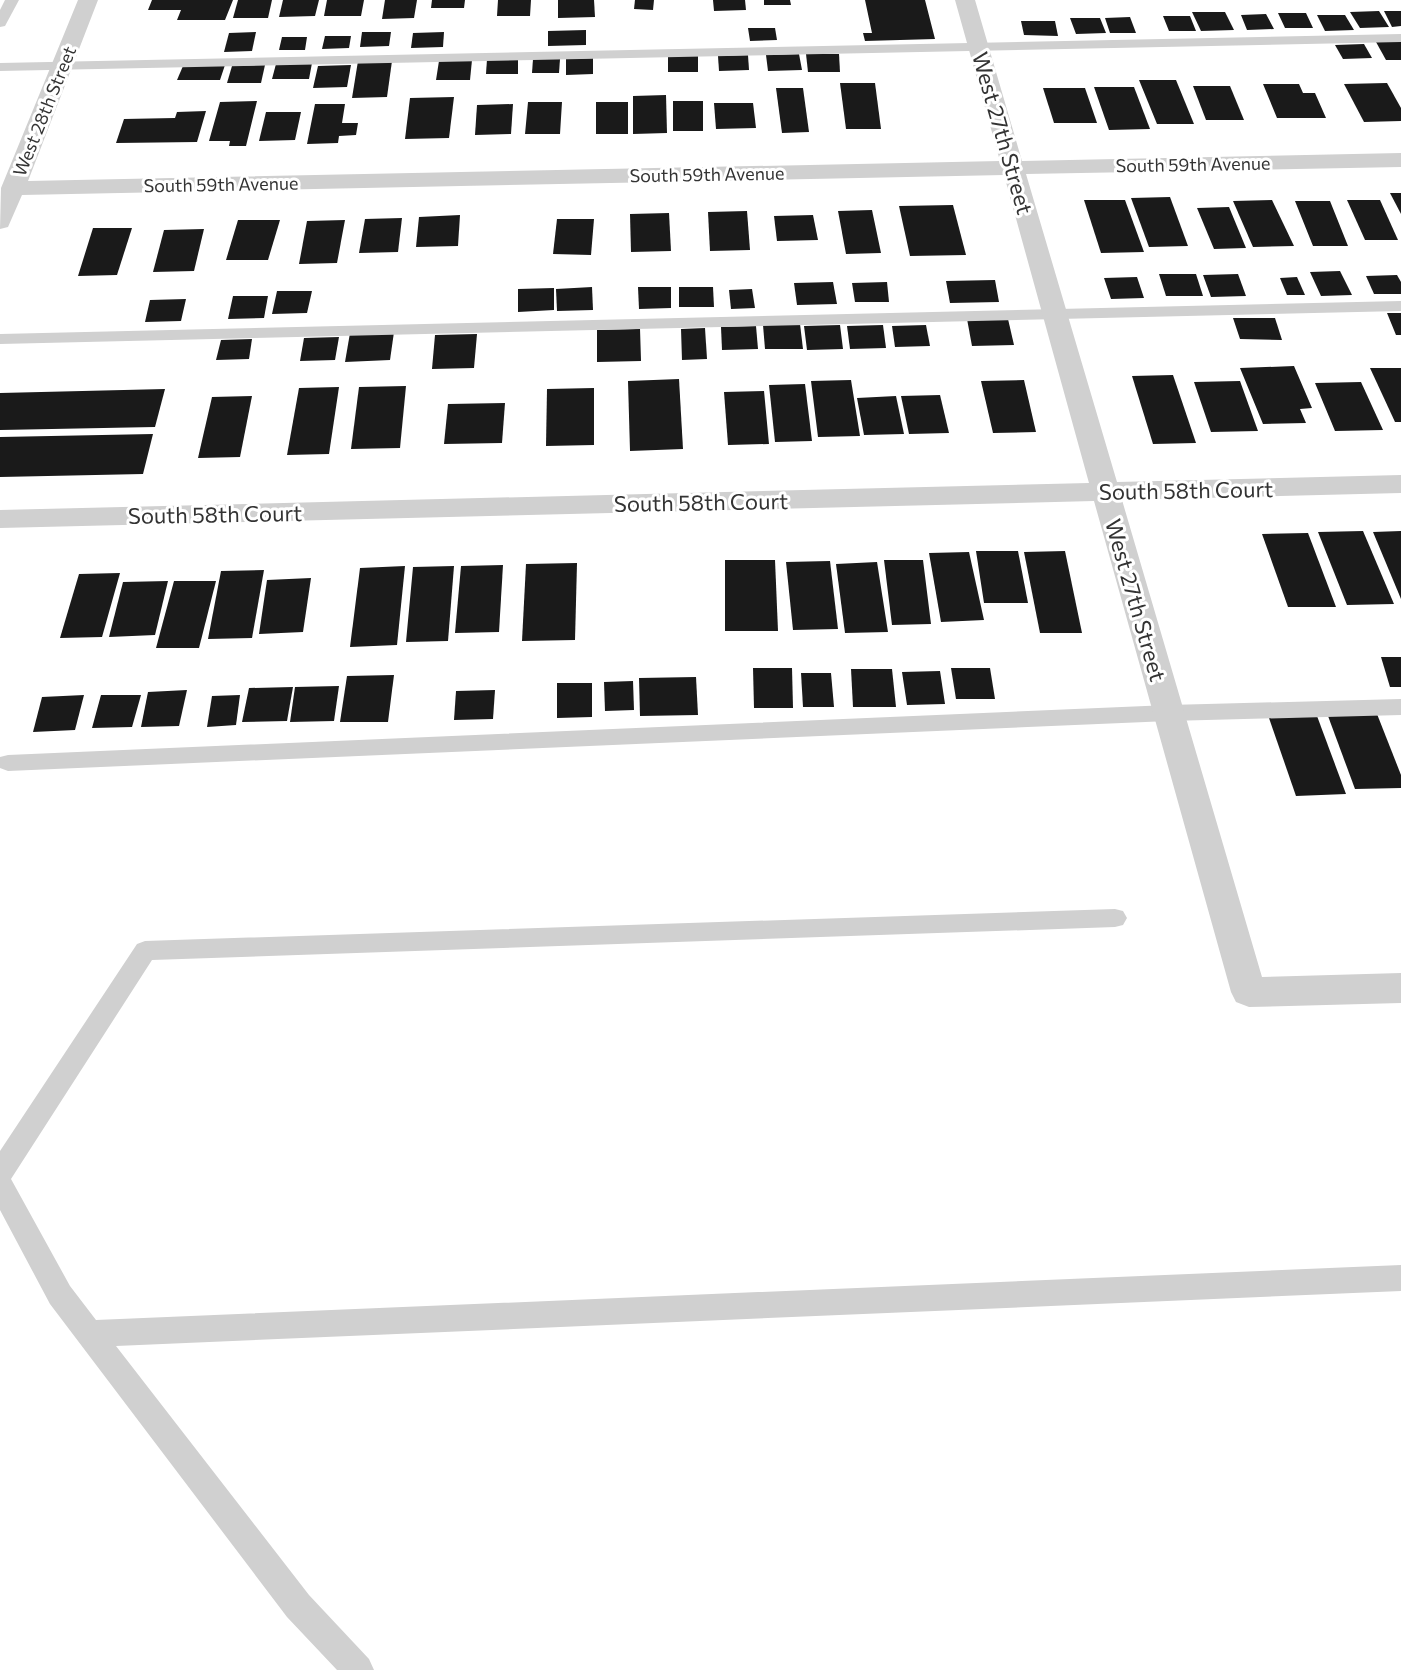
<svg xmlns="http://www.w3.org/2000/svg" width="1401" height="1670" font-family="Commissioner,sans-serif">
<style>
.building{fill:#1a1a1a}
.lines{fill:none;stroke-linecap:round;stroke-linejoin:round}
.service{fill:#d0d0d0;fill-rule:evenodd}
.minor{fill:#d0d0d0;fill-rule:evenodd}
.labels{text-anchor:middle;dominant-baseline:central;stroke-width:6;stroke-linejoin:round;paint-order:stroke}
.far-street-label{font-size:18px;fill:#333;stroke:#fff}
.street-label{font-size:22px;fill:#333;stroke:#fff}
</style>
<rect width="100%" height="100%" fill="#fff"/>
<g class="building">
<polygon points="152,0 233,0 225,20 177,20 181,10 148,10"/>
<polygon points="238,0 272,0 268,18 233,18"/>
<polygon points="283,0 319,0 315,16 279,17"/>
<polygon points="327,0 364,0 361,16 324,16"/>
<polygon points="385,0 417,0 414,18 382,19"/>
<polygon points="432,0 465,0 464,8 431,8"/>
<polygon points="498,0 531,0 530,16 497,16"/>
<polygon points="558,0 594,0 595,17 558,18"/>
<polygon points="635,0 654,0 653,10 634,9"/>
<polygon points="713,0 745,0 746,10 714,11"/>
<polygon points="764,0 790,0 791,5 764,5"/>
<polygon points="865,0 925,0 935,39 865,41 863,33 872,33"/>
<polygon points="1379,11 1389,27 1360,28 1350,12"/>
<polygon points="1384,11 1401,11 1401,26 1392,27"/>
<polygon points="1192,12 1225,12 1234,30 1201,31"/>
<polygon points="1278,13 1306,13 1313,28 1285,28"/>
<polygon points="1266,14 1274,29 1247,30 1241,15"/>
<polygon points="1317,15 1345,15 1354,30 1325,31"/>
<polygon points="1163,16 1190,16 1196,31 1169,31"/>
<polygon points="1130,17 1136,33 1110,33 1105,18"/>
<polygon points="1070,18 1100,18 1106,33 1076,34"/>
<polygon points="1021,21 1055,21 1058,36 1024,35"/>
<polygon points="748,28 775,28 777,40 750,41"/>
<polygon points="586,30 586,45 548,46 548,31"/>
<polygon points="256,32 252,51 224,52 229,33"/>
<polygon points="362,32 391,32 389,46 360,47"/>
<polygon points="444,32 443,47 411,48 413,33"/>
<polygon points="325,36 351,36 349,48 322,49"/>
<polygon points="282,37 307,37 305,50 279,50"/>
<polygon points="1376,42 1401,42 1401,60 1386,60"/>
<polygon points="1364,44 1372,58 1343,59 1335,45"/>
<polygon points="799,54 802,70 768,71 766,55"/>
<polygon points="806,54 839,54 840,72 808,72"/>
<rect x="668" y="55" width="30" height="17"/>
<polygon points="748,55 749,70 719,71 718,56"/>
<polygon points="593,58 593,74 566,75 566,59"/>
<polygon points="487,59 518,59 518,74 486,74"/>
<polygon points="533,59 560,59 559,73 532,73"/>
<polygon points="472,60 470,80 436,80 439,61"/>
<polygon points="358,61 392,61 387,97 352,98"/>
<polygon points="312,63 309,79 272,79 276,64"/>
<polygon points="225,65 220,80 177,80 183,66"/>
<polygon points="265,65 261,83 227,83 232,66"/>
<polygon points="351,65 347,87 313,88 318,66"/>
<polygon points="1139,80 1176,80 1194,124 1157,124"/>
<polygon points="840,83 875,83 881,129 846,129"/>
<polygon points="1387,83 1401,108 1401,121 1364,122 1344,84"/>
<polygon points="1263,84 1299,84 1303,93 1315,93 1326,118 1277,118"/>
<polygon points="1193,86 1230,86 1244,120 1206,120"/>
<polygon points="1094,87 1134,87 1150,129 1109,130"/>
<polygon points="776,88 803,88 809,132 782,133"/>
<polygon points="1043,88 1085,88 1097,123 1054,123"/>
<polygon points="666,95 667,133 633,134 633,96"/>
<polygon points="454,97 449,138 405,139 410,98"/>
<polygon points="257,101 246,146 229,146 230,141 209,141 220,102"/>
<rect x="673" y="101" width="30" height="30"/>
<polygon points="528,102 562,102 560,134 525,134"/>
<rect x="596" y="102" width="32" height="32"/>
<polygon points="714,103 753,103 756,128 716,129"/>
<polygon points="315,104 345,104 342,123 358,123 356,135 339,136 338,143 307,144"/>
<polygon points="513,104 511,134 475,135 477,105"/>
<polygon points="206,111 197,142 116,143 124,119 175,118 177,112"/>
<polygon points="266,112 301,112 295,140 259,141"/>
<polygon points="1390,193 1401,193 1401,214"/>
<polygon points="1170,197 1188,246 1149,247 1131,198"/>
<polygon points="1084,200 1125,200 1144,252 1101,253"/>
<polygon points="1272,200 1294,246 1253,247 1233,201"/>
<polygon points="1347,200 1380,200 1398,240 1365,240"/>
<polygon points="1295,201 1330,201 1348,246 1313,246"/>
<polygon points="953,205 966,255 910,256 899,206"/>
<polygon points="1229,207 1246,248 1214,249 1197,208"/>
<polygon points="872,210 881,253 846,254 838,211"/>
<polygon points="747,211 750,250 710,251 708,212"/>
<polygon points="669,213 671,251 631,252 630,214"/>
<polygon points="460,215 458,246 416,247 419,217"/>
<polygon points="813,215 818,240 777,241 774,216"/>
<polygon points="402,218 398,252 359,253 365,219"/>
<polygon points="557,219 594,219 591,255 553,254"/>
<polygon points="238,220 280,220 268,260 226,260"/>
<polygon points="345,220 337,263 299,264 307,221"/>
<polygon points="93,228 132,228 117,275 78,276"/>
<polygon points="204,229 194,271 153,272 164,230"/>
<polygon points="1340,271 1352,295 1321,296 1310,272"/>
<polygon points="1159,274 1196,274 1203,296 1166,296"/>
<polygon points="1238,274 1246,296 1211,297 1203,275"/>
<polygon points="1397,275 1401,282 1401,294 1374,294 1366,276"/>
<polygon points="1137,277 1144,298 1111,299 1104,278"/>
<polygon points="1297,277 1305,295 1287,295 1280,278"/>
<polygon points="995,280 999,302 950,303 946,281"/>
<polygon points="833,282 837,304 797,305 794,283"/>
<polygon points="887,282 889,302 855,302 852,283"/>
<polygon points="592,287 593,310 557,311 556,289"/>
<polygon points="638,287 671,287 671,308 639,309"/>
<polygon points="679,287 713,287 714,307 679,307"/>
<polygon points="554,288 554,310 518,312 518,289"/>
<polygon points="752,289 755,308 731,309 729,290"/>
<polygon points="277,291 312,291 307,313 272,314"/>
<polygon points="233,296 268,296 264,318 228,319"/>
<polygon points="186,299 181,321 145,322 150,300"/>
<polygon points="1387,313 1401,313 1401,335 1396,335"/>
<polygon points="1233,318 1275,318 1282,340 1240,339"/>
<polygon points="967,319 1008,319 1014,345 972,346"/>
<polygon points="800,324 803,349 765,349 763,325"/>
<polygon points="840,325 843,349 807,350 804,326"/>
<polygon points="883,325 886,348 850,349 847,326"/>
<polygon points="926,325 930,346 895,347 892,326"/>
<polygon points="756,326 758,349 722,350 721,327"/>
<polygon points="705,328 707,359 682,360 681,329"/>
<polygon points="640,329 641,361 597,362 597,330"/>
<polygon points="394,332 390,360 345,362 350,333"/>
<polygon points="477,334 474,368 432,369 435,335"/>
<polygon points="339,337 335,360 300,361 304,338"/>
<polygon points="252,339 249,359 216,360 221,340"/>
<polygon points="1294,366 1312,408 1300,409 1306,423 1263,424 1240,368"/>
<polygon points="1370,368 1401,368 1401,422 1395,422"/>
<polygon points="1173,375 1196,443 1153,444 1132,376"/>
<polygon points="679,379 683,449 630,451 628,381"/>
<polygon points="851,380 860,436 818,437 811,381"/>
<polygon points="1024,380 1036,432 993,433 981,381"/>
<polygon points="1240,381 1258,431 1211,432 1194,382"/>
<polygon points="1361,382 1383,430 1335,431 1315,383"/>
<polygon points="805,384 812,441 775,442 769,385"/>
<polygon points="406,386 400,448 351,449 359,387"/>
<polygon points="339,387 329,454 287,455 299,388"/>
<polygon points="594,388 594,445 546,446 547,389"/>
<polygon points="165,389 155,427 0,430 0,393"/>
<polygon points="764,391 769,444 728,445 724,392"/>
<polygon points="940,395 949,433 909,434 901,396"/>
<polygon points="252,396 240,457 198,458 212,397"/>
<polygon points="896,396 904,434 864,435 857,398"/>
<polygon points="505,403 502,443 444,444 448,404"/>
<polygon points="153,434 143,474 0,477 0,437"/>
<polygon points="1363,531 1394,604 1347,605 1318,532"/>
<polygon points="1401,531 1401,599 1373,532"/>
<polygon points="1308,533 1336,607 1288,607 1262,534"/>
<polygon points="976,551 1018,551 1028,603 984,603"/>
<polygon points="1065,551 1082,633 1040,633 1024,552"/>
<polygon points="969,552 984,620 941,622 929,553"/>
<polygon points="725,560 775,560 778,631 725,631"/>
<polygon points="884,560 923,560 931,624 892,625"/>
<polygon points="830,561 838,629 793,630 786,562"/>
<polygon points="877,562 888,632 845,633 836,564"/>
<polygon points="577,563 575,640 522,641 526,564"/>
<polygon points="503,565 499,632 455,633 461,566"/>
<polygon points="405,566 397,645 350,647 360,568"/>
<polygon points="454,566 448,641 406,642 413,567"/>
<polygon points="264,570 252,638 208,639 221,571"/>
<polygon points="120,573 102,637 60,638 79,574"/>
<polygon points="311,578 303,632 259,634 267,580"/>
<polygon points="168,581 155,635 109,637 123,582"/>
<polygon points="174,581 216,581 199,648 156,648"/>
<polygon points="1381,657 1401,657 1401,687 1390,687"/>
<polygon points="753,668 792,668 793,708 754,708"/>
<polygon points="951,668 990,668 995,699 956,699"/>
<polygon points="851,669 892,669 896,707 853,707"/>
<polygon points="940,671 945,704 907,705 902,672"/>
<polygon points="801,673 831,673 834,707 803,707"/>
<polygon points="394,675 388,722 340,722 347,676"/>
<polygon points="696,677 698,715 640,716 639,678"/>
<polygon points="633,681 634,710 605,711 604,682"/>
<polygon points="557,683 592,683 592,717 557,718"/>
<polygon points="339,686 334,721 290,722 295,687"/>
<polygon points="293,687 287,721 242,722 249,688"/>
<polygon points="187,690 179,726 141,727 148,692"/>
<polygon points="495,690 493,719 454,720 456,691"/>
<polygon points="84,695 75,730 33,732 42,697"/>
<polygon points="101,695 141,695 132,727 92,728"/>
<polygon points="240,695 236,725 207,727 212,696"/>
<polygon points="1377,714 1401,775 1401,788 1355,789 1328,716"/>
<polygon points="1317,716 1346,794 1296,796 1269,718"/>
</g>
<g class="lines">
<g class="service">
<polygon points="5,0 19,0 5,26 0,27 0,10"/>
<polygon points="1401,34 1401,42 0,71 0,63"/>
<polygon points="1401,301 1401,311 0,344 0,334"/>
<polygon points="1401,699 1401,715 1169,721 8,771 0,768 0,757 8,755 1169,705"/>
<polygon points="1115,909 1123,911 1127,918 1123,925 1115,927 152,960 11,1179 70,1286 96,1320 1401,1265 1401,1291 116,1346 309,1595 369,1659 374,1670 337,1670 287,1617 50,1304 0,1210 0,1151 137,944 145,941"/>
</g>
<polygon class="minor" points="78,0 98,0 28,181 1000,161 955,0 975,0 1022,161 1401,153 1401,167 1026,174 1117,482 1401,475 1401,493 1122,500 1262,977 1401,973 1401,1003 1249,1007 1236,1002 1231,992 1094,501 0,528 0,510 1089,483 1004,175 22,195 8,227 0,229 1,188"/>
</g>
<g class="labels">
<g class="far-street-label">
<text transform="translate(44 111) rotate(-68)">West 28th Street</text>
<text transform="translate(1193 164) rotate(-1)">South 59th Avenue</text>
<text transform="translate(707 174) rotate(-1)">South 59th Avenue</text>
<text transform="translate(221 184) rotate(-1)">South 59th Avenue</text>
</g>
<g class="street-label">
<text transform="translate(1003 133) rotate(74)">West 27th Street</text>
<text transform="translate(1186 490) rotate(-1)">South 58th Court</text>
<text transform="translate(701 502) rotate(-1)">South 58th Court</text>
<text transform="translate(215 514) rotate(-1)">South 58th Court</text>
<text transform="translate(1136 600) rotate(74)">West 27th Street</text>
</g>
</g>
</svg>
